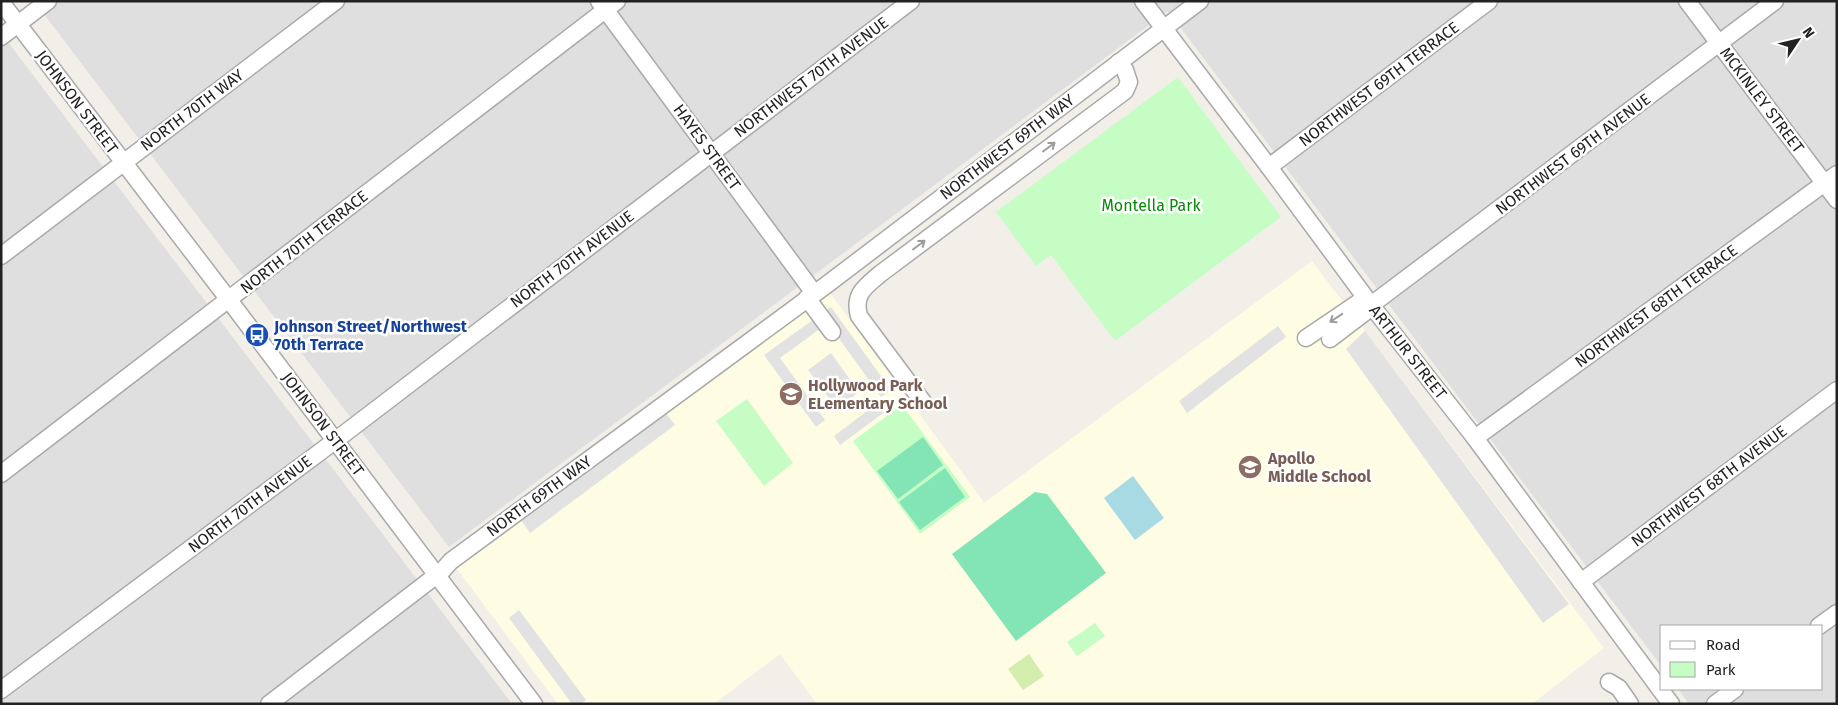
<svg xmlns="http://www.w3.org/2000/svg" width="1838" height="705" font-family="'Fira Sans',sans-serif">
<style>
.residential{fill:#e0dfdf}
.education{fill:#fffce4}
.grass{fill:#d3eeac}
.park{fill:#c6fdc5}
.pitch{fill:#83e5b6}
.parking{fill:#e2e2e2}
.water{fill:#a7dae2}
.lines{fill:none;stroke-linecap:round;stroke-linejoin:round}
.minor-casing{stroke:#a9a9a9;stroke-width:19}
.minor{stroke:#fff;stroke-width:16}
.oneway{stroke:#9c9c9c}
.labels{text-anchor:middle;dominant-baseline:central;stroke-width:5;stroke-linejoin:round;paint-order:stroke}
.street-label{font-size:16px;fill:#222;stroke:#fff}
.park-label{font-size:16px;fill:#078a06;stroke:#fff}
.transit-label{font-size:16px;font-weight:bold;fill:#164399;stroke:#fff;text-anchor:start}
.education-label{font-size:16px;font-weight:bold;fill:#785e54;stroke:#fff;text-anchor:start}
</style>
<rect width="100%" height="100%" fill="#f2eee8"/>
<g class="residential">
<polygon points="34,1 1837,1 1837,704 1689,704 1678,689 1822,689 1822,626 1662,626 1662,667 1168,11 449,547"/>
<polygon points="1,33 512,704 1,704"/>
</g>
<polygon class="education" points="1312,261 1604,648 1532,704 817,704 780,654 714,704 558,704 451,561 825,286 984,502 980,506"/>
<polygon class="grass" points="1029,654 1044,676 1023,690 1008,669"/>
<g class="park">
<polygon points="1178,77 1281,217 1115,341 1051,255 1036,266 996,212"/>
<polygon points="747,399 793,463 764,486 716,421"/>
<polygon points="902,405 970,497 920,534 853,441"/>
<polygon points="1095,623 1105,636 1077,656 1067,642"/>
</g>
<g class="pitch">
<polygon points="923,437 943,465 898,499 877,471"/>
<polygon points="945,468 965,497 920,530 899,502"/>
<polygon points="1035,492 1047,494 1106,573 1016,641 952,554"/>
</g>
<g class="parking">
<polygon points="831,307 891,390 881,397 828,323 780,358 825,420 816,427 764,355"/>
<polygon points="1278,326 1286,337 1187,413 1179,401"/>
<polygon points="1365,331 1569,604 1543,623 1346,349"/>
<polygon points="831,353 859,392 837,409 808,370"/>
<polygon points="883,399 890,408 840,445 834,436"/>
<polygon points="665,412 675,425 530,533 521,520"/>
<polygon points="519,610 586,700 581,704 572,704 509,618"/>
</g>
<polygon class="water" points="1133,476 1164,518 1135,540 1104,498"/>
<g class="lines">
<g class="minor-casing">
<g id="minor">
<polyline points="599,1 814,293"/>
<polyline points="1143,1 1269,167 1371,305 1475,438 1671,704"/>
<polyline points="1687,1 1837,200"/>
<polyline points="1,2 229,300 534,704"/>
<polyline points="1,37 48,1"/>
<polyline points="1269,167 1489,1"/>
<polyline points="1,256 336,1"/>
<polyline points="807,298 832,332"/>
<polyline points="1371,305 1775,1"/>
<polyline points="1306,338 1365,298"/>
<polyline points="1330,339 1372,307"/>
<path d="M923,402L859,316C853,294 865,287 880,274L1125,91L1129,82L1125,70L1119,62"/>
<polyline points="1475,438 1837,174"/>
<polyline points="1,474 617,1"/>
<polyline points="1581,582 1837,390"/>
<polyline points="1819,626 1837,613"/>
<polyline points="1609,682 1619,688 1630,704"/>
<polyline points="1,690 336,440 911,1"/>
<polyline points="269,704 442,571 451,561 825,286 1200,1"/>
<polyline points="1715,704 1735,689"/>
</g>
</g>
<use href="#minor" class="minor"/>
</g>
<defs><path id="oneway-shaft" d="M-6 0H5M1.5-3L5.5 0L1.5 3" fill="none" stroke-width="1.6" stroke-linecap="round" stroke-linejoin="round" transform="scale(1.25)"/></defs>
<g class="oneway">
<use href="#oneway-shaft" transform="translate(1049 147) rotate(-37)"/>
<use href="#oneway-shaft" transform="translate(919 245) rotate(-37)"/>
<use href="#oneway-shaft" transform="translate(1336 318) rotate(146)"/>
</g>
<defs>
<g id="bus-disc" transform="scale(1.25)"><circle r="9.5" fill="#1a4fb4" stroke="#fff"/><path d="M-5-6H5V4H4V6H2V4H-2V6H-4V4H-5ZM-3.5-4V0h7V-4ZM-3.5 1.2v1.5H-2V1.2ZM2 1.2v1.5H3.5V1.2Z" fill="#fff"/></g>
<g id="school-disc" transform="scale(1.25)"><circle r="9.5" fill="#8d6e63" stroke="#fff"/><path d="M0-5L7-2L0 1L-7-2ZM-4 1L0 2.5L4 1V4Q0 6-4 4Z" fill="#fff"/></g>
</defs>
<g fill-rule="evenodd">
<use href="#bus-disc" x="257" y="335"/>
<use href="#school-disc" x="791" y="394"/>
<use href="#school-disc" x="1250" y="467"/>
</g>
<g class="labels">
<g class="street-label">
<text transform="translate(811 77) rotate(-37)">NORTHWEST 70TH AVENUE</text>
<text transform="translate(1379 84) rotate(-37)">NORTHWEST 69TH TERRACE</text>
<text transform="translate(1762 100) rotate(53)">MCKINLEY STREET</text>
<text transform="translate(77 102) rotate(53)">JOHNSON STREET</text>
<text transform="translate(192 110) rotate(-37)">NORTH 70TH WAY</text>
<text transform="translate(707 147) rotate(54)">HAYES STREET</text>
<text transform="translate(1007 147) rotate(-37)">NORTHWEST 69TH WAY</text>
<text transform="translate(1573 154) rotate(-37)">NORTHWEST 69TH AVENUE</text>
<text transform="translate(304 242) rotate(-38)">NORTH 70TH TERRACE</text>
<text transform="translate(572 259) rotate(-37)">NORTH 70TH AVENUE</text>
<text transform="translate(1656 306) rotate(-36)">NORTHWEST 68TH TERRACE</text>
<text transform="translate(1408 352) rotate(52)">ARTHUR STREET</text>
<text transform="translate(323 424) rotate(53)">JOHNSON STREET</text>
<text transform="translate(1709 486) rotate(-37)">NORTHWEST 68TH AVENUE</text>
<text transform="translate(539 496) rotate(-36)">NORTH 69TH WAY</text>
<text transform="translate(250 504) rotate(-37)">NORTH 70TH AVENUE</text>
</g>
<g class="park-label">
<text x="1151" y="205">Montella Park</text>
</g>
<g class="transit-label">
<text x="274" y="326">Johnson Street/Northwest<tspan x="274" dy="18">70th Terrace</tspan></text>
</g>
<g class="education-label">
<text x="808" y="385">Hollywood Park<tspan x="808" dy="18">ELementary School</tspan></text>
<text x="1268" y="458">Apollo<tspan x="1268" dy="18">Middle School</tspan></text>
</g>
</g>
<rect width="1838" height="705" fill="none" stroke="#222222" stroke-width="5"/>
<rect x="1660" y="625" width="162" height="65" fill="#ffffff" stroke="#a7a7a7"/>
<rect x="1670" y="641" width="25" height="8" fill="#ffffff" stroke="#a7a7a7"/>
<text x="1706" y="650" font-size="15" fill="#222222">Road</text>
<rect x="1670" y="662" width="25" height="15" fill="#c6fdc5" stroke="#a7a7a7"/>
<text x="1706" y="675" font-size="15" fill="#222222">Park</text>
<g transform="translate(1798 40) rotate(55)" stroke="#ffffff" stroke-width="4" paint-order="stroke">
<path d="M0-4L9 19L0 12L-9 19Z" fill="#222222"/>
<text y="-8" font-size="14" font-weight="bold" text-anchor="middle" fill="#222222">N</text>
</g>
</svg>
